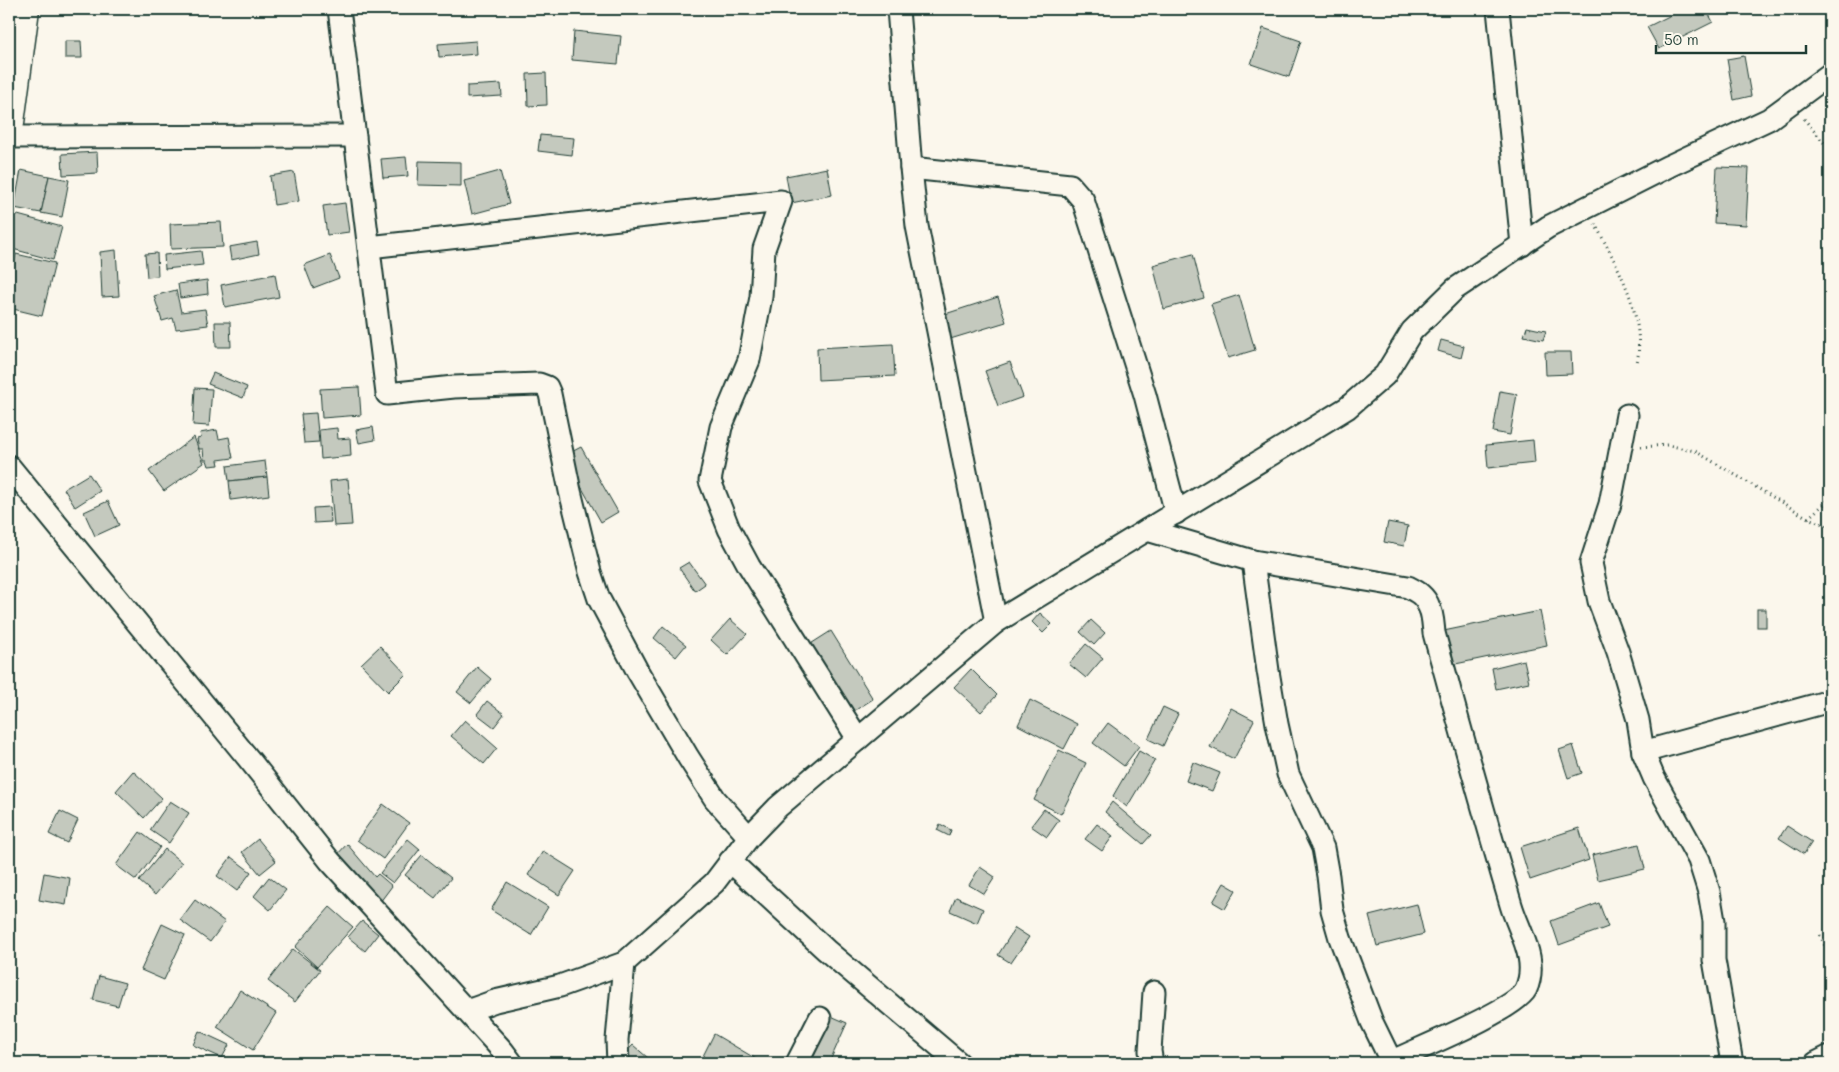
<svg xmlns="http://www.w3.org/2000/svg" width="1839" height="1072" font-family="Mali,sans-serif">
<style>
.building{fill:#c4c9be;stroke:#1f3d34}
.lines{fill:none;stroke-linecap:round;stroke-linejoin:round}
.street-casing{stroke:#1f3d34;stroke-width:25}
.secondary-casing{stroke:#1f3d34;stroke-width:31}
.path{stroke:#1f3d34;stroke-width:3;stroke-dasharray:1 4;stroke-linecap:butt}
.street{stroke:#fbf7ec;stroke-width:21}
.secondary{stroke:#fbf7ec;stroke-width:28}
</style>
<rect width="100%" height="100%" fill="#fbf7ec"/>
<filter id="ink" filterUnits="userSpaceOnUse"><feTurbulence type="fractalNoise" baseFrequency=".02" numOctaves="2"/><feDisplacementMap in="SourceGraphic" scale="10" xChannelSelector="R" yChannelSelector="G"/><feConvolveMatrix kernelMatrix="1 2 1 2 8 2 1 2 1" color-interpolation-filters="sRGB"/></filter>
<g filter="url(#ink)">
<g class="building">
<polygon points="1683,9 1706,9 1713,22 1659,49 1647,27"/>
<polygon points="1263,28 1301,41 1289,77 1251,64"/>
<polygon points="574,31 621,36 618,64 572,60"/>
<polygon points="65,41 81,41 82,58 65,58"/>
<polygon points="476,41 477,54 439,57 438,44"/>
<polygon points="1744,56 1751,96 1734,100 1727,59"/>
<polygon points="546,73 547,105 528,106 527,74"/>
<polygon points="501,84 502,96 467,98 467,86"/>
<polygon points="540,135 574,138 572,155 538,151"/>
<polygon points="97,152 98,173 63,175 62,154"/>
<polygon points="406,157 408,176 383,178 381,159"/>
<polygon points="419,161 461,162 461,186 418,185"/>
<polygon points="1717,167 1749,168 1746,225 1714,223"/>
<polygon points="827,168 832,195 791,203 786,176"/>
<polygon points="21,170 49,176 41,213 14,208"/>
<polygon points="500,171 509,204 472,214 464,181"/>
<polygon points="294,172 299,201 274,205 270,176"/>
<polygon points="49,176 69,180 62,217 41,213"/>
<polygon points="345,203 349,232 327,235 323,206"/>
<polygon points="14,214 62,227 53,260 9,248 9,233"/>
<polygon points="221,222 223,247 171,249 170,224"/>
<polygon points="257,242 259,254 231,260 229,247"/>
<polygon points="116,250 119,296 102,297 100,252"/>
<polygon points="201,251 203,265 165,269 164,255"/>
<polygon points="157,253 158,276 147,277 145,254"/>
<polygon points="16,254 55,263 42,316 9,308 9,285"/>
<polygon points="1193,254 1204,298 1164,309 1153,265"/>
<polygon points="330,255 339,278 313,288 304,265"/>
<polygon points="275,274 279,297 225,307 221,285"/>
<polygon points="207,280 208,294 180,298 178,284"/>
<polygon points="176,290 181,312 205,309 208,325 176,329 173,318 162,321 154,296"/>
<polygon points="1239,295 1255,350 1228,358 1211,304"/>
<polygon points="998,297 1006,322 947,340 939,316"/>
<polygon points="215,322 230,322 231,347 216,347"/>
<polygon points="1527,327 1546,331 1543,340 1524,336"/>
<polygon points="1441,340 1464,346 1461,358 1438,351"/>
<polygon points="893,344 895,376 818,380 817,348"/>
<polygon points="1545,352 1571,352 1572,374 1546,375"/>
<polygon points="1010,362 1023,397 998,406 985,371"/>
<polygon points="213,373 247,387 243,398 208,384"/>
<polygon points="359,387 361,415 322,418 320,389"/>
<polygon points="195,388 212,389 209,426 193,425"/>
<polygon points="1500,391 1517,394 1510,435 1493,432"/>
<polygon points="316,413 319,442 304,443 301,414"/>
<polygon points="373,427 375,440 359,443 356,430"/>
<polygon points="337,428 338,439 350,438 351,456 321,459 319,430"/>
<polygon points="217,430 219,439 229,437 233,458 218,460 219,465 209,466 207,460 204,460 203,449 199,449 197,439 201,438 200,433"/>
<polygon points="194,437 204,463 164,491 149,471"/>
<polygon points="1533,440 1535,463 1488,468 1486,445"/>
<polygon points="581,447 618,512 601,522 564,456"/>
<polygon points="265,461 267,477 229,481 227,466"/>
<polygon points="89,474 100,491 75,507 64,489"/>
<polygon points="267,477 269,495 231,500 229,481"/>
<polygon points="348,479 352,525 334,526 330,481"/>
<polygon points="108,501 119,525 95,536 84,512"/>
<polygon points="330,507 331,522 314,523 313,508"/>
<polygon points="1388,522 1408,526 1404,546 1384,542"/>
<polygon points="689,562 705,584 695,591 679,568"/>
<rect x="1757" y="609" width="9" height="18"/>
<polygon points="1540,611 1547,645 1441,667 1434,633"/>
<polygon points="1040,613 1052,624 1043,633 1032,622"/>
<polygon points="730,619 747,634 727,655 711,640"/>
<polygon points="1091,620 1105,633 1094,645 1080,632"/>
<polygon points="663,626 686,645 676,657 654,638"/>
<polygon points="831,631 873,699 851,713 809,645"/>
<polygon points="1086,644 1103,658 1086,678 1069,664"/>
<polygon points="380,646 406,674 388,692 361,664"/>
<polygon points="1524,660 1529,682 1496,689 1492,668"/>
<polygon points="477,667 491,679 471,703 457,692"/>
<polygon points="971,669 997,695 981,712 954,687"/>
<polygon points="1030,700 1077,724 1064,749 1018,725"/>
<polygon points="487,701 504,714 494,727 477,714"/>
<polygon points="1163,707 1178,714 1163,746 1148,739"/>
<polygon points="1231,708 1254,720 1234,759 1210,747"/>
<polygon points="465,720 497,748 484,764 451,736"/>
<polygon points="1108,723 1139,746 1124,766 1093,743"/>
<polygon points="1573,745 1582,773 1568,778 1559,750"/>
<polygon points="1059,750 1086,763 1061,814 1034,800"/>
<polygon points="1139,751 1155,760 1127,807 1113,796"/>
<polygon points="1193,762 1220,773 1212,791 1186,781"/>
<polygon points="133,771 162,798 144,818 116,791"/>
<polygon points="170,801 189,813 169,843 150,830"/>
<polygon points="1112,802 1151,835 1143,844 1105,812"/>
<polygon points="383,804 409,823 383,859 357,840"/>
<polygon points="1044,809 1059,820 1047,837 1031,826"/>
<polygon points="60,811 78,820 67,843 49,834"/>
<polygon points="940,824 951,830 949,836 937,830"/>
<polygon points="1097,824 1113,836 1102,851 1085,839"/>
<polygon points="1787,826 1812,842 1804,854 1779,838"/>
<polygon points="1579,828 1589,860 1530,880 1520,847"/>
<polygon points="140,832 160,847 136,880 116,865"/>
<polygon points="258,839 276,861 260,874 242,852"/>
<polygon points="408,839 420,849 393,883 380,873"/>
<polygon points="347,844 375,877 378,874 392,886 380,902 336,856"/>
<polygon points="1639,844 1645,869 1598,880 1592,855"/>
<polygon points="165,849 182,863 155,895 139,881"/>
<polygon points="543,851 575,871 559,895 528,875"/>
<polygon points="422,855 451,878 435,898 405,875"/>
<polygon points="231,857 251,872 237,891 217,876"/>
<polygon points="980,867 995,877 984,894 969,885"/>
<polygon points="44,873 70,878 66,905 39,900"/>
<polygon points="269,877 286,890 270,910 254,896"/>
<polygon points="507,882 548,907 531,935 491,910"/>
<polygon points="1224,883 1236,890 1225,909 1213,902"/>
<polygon points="956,897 983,909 977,923 950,911"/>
<polygon points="195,900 225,922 210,942 180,920"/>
<polygon points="1599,903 1608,927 1559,945 1551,921"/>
<polygon points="1417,904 1424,934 1377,946 1369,916"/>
<polygon points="330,907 353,927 317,967 295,947"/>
<polygon points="362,921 378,934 365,951 348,937"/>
<polygon points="162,924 185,935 164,980 141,970"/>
<polygon points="1015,928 1029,937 1011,963 998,955"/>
<polygon points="293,949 320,970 295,1002 268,981"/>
<polygon points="99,976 125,983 118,1006 93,1000"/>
<polygon points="240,990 276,1013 253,1050 217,1027"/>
<polygon points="831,1016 847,1023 829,1063 811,1063"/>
<polygon points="199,1031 229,1045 222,1058 193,1045"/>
<polygon points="714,1034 763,1063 702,1063 700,1062"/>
<polygon points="633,1045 648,1058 643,1063 622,1063 619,1060"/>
</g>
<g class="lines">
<g class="street-casing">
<g id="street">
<polyline points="339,9 387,394 454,387 539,384 547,387 550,394 570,491 590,572 599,599 638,672 688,757 715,799 749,837"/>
<polyline points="898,9 911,168 917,226 996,622"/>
<polyline points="1498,9 1522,245"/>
<polyline points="9,137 355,136"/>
<polyline points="911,168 1070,185 1083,200 1145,395 1176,513"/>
<polyline points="369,247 781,201 764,249 761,297 749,360 721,427 710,481 729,529 749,566 858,739"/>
<polyline points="1627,415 1610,504 1591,563 1599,601 1618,652 1638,720 1643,752 1654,778 1699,860 1709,892 1714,921 1714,960 1732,1063"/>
<polyline points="9,466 252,763 330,861 503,1051 512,1063"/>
<path d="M1147,530L1253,561L1408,587C1418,592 1425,596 1429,607C1433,614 1433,624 1434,633C1439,652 1445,671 1450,691C1470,763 1490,834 1511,905C1519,932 1539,960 1526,989C1516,1009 1425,1046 1401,1057L1395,1063"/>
<polyline points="1253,561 1268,671 1277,724 1288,774 1323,848 1328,876 1332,910 1340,938 1372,1022 1392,1063"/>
<polyline points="1643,752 1830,701"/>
<polyline points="730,861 826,950 959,1063"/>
<polyline points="467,1011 495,1001 560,986 624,963 714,883 749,837 778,807 996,622 1347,408 1385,375 1412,331 1455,289 1548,227 1669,166 1769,119 1830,74"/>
<polyline points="618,1063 617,1040 624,963"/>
<polyline points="797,1063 820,1018"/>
<polyline points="1152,1063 1150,1051 1154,992"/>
<polyline points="1816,1063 1830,1056"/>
</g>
</g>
<g class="secondary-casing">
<polyline id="secondary" points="9,130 25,9"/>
</g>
<g class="path">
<polyline points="1804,119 1830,150"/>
<path d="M1595,224C1617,265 1646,315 1637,363"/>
<polyline points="1641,447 1667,445 1695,451 1808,518 1830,527"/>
<polyline points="1808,518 1830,499"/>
<polyline points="1820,935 1830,957"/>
</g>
<use href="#street" class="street"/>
<use href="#secondary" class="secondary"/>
</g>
</g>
<rect width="1839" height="1072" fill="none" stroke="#fbf7ec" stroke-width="30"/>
<rect x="15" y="15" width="1809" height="1042" fill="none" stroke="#1f3d34" stroke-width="2" filter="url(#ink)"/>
<path d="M1656 45v8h150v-8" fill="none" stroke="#1f3d34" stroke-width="2.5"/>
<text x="1664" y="45" font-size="15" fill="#1f3d34" stroke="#fbf7ec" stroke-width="4" paint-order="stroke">50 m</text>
</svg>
